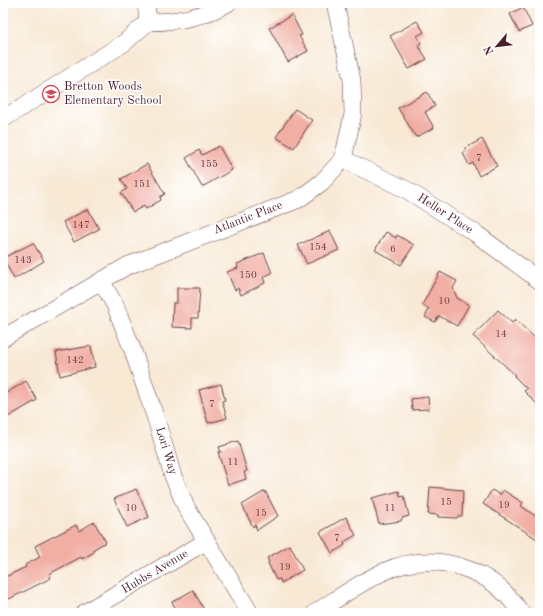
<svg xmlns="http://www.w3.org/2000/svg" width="543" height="616" font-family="'Old Standard TT',serif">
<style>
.building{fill:#f1afa4}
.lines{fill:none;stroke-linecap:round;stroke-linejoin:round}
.minor-casing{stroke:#643d44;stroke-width:18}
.minor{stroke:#fff;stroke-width:17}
.labels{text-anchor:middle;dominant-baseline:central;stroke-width:3;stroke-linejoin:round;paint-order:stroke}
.number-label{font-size:10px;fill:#744349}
.poi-label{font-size:12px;fill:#4a1f2b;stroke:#fff;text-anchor:start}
.street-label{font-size:12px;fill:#4a1f2b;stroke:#fff}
</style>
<rect width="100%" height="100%" fill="#fff"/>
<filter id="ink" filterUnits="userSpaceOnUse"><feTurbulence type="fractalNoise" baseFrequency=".025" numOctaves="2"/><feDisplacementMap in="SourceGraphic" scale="8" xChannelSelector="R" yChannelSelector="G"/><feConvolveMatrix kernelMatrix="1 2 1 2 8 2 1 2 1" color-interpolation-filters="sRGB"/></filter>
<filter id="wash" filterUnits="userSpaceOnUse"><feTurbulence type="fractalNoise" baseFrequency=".012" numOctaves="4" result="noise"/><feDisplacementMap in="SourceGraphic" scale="16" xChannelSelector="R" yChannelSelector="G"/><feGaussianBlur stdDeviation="0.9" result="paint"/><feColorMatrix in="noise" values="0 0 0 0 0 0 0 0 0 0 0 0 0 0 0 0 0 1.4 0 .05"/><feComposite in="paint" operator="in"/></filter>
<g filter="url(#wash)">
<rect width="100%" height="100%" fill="#f8e9d5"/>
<g id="blocks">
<g class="building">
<polygon points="523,7 532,26 519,32 510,14"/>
<polygon points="292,15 302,35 299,36 308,51 288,62 269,28"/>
<polygon points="417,21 424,32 417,36 421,43 418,45 427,59 409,69 390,36"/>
<polygon points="427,92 435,106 425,112 434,128 416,137 398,108"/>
<polygon points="295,109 312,120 294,148 276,137"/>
<polygon points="482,139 497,166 479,176 473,163 469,165 463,153 466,151 464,149"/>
<polygon points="219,146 232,170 202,187 186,158 199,150 202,155"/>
<polygon points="147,164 165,194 160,197 161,200 146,209 144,206 133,212 121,193 127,189 121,179"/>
<polygon points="88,209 99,229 74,242 63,222"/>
<polygon points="330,231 339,250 307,264 298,245"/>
<polygon points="386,232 396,238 397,235 414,245 401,265 375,250"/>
<polygon points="33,243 44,261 14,279 3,258"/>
<polygon points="264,253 272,273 263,277 265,283 241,295 238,288 235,290 227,272 238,268 237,264"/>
<polygon points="440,272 457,281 453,288 457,298 469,305 457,326 439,316 435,322 425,317 429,309 422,305"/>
<polygon points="177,288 200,288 198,318 192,318 192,328 172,327 173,303 177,303"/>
<polygon points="498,310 512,323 515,319 540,343 540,407 524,391 527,389 514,376 515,375 473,336"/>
<polygon points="91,346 95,367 60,376 56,352"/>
<polygon points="26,381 37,400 8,417 3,408 3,395"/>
<polygon points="221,384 225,400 222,401 227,418 208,423 199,390"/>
<polygon points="428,397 429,409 412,410 411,399"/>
<polygon points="238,441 247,471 244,472 246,479 228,485 218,452 221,452 219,447"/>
<polygon points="430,487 463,490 462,516 458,516 457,518 438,517 438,515 428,514"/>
<polygon points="136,489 149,517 127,527 114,499"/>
<polygon points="492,490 500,495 503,490 523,503 521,506 540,519 540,541 483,504"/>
<polygon points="265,491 278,516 257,530 255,525 253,527 242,505"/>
<polygon points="399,491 400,497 404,496 409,516 402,518 401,521 379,524 372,498"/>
<polygon points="346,517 356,535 344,542 345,545 332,553 320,532"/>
<polygon points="94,522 106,542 92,550 94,552 82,559 81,557 49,574 51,578 3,602 3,578 26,567 25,565 40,557 35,546 76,525 79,531"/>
<polygon points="290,545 303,570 281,583 280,579 276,580 268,563 269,562 267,558"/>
<polygon points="193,590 206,613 178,613 172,602"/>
</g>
</g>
</g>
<g filter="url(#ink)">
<use href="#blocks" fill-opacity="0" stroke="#643d44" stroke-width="1"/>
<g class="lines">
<g class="minor-casing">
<g id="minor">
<polyline points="146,3 148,22"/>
<path d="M148,22C176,22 204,17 228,3"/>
<polyline points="3,119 124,43 148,22"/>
<polyline points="343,159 407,190 475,233 540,281"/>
<polyline points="101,281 115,305 133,351 156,419 173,476 186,507 250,613"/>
<polyline points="3,338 127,266 299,199 322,182 343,159 353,114 352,80 335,3"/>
<polyline points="84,613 205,542"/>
<path d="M315,613C337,599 359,583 383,572C434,549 491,567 521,613"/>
</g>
</g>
<use href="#minor" class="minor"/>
</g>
</g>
<defs>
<g id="school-ring" transform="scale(0.9)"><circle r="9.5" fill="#fff" stroke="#d1495b" stroke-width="1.5"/><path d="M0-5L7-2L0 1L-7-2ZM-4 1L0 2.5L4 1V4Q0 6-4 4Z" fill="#d1495b"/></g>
</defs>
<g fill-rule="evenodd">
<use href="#school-ring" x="51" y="94"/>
</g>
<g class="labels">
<g class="number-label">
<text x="479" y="158">7</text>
<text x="209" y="164">155</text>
<text x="142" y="184">151</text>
<text x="81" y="225">147</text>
<text x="318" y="247">154</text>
<text x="393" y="249">6</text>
<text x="23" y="260">143</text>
<text x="248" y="275">150</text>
<text x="444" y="301">10</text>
<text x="501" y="334">14</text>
<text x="75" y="360">142</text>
<text x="212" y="404">7</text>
<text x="233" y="462">11</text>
<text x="446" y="502">15</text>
<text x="504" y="505">19</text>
<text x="131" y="508">10</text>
<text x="390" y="508">11</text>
<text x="261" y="513">15</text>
<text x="337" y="538">7</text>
<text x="285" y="567">19</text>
</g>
<g class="poi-label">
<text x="64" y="87">Bretton Woods<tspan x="64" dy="14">Elementary School</tspan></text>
</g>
<g class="street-label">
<text transform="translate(445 214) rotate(33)">Heller Place</text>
<text transform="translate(248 218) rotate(-21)">Atlantic Place</text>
<text transform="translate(166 451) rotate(73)">Lori Way</text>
<text transform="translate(155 572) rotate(-31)">Hubbs Avenue</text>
</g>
</g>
<rect width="543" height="616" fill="none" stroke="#fff" stroke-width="16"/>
<g transform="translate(497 46) rotate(242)" stroke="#ffffff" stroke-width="3" paint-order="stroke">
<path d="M0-3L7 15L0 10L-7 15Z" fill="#4a1f2b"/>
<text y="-6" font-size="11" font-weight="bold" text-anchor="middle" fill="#4a1f2b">N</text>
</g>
</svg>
